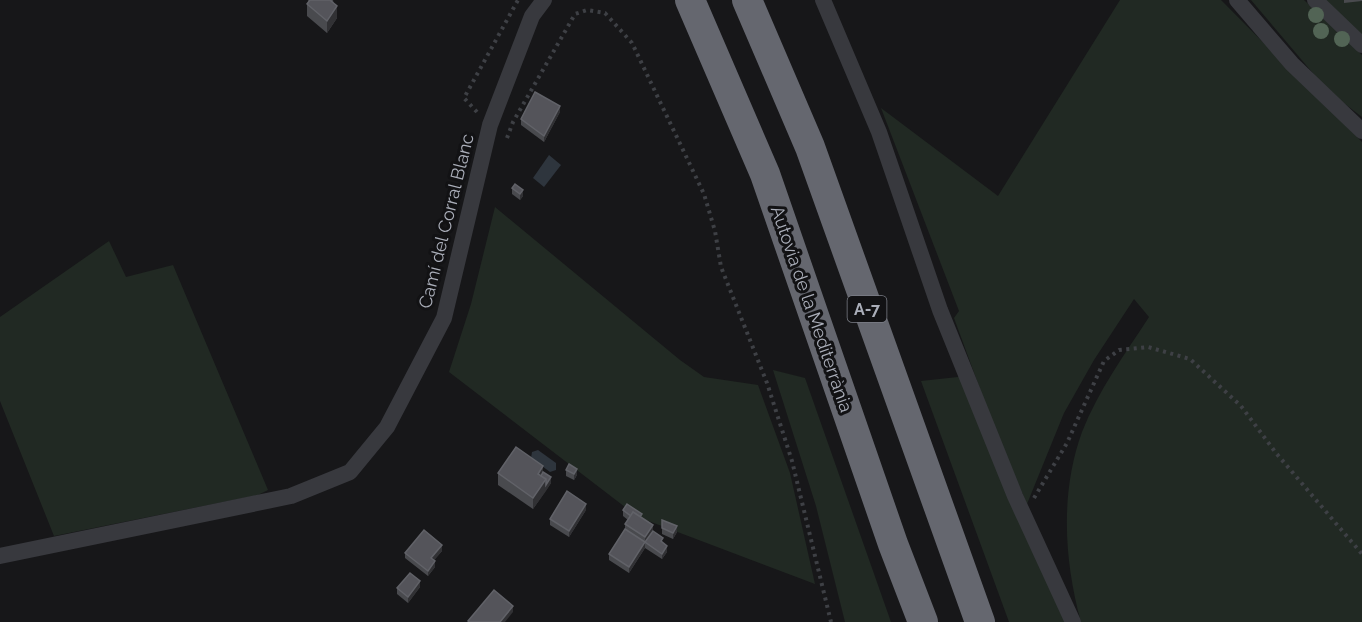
<svg xmlns="http://www.w3.org/2000/svg" width="1362" height="622" font-family="Raleway,sans-serif">
<style>
.green{fill:#212923}
.water{fill:#2e353d}
.lines{fill:none;stroke-linecap:round;stroke-linejoin:round}
.path{stroke:#3e4045;stroke-width:4;stroke-dasharray:3 4.5;stroke-linecap:butt}
.minor{stroke:#38393e;stroke-width:16}
.motorway{stroke:#65676f;stroke-width:30}
.tree{fill:#526455}
.wall{fill:#494a4e}
.shaded-wall{fill:#313134}
.building{fill:#54545a;stroke:#616268;stroke-width:1.5}
.labels{text-anchor:middle;dominant-baseline:central;stroke-width:6;stroke-linejoin:round;paint-order:stroke}
.shield{fill:#121214;stroke:#7c7f88;stroke-width:1.5}
.shield-label{font-size:16px;font-weight:bold;fill:#aaaeb9}
.street-label{font-size:18px;fill:#aaaeb9;stroke:#121214}
</style>
<rect width="100%" height="100%" fill="#171719"/>
<g class="green">
<path d="M1120,0H1221L1362,142V622H1081C1064,560 1060,493 1082,432C1098,391 1125,354 1149,317L1134,299L1094,360L1064,413L1027,504L998,438L954,318L959,311L881,108L998,196Z"/>
<polygon points="1251,0 1304,0 1362,55 1362,117 1328,91"/>
<polygon points="1325,0 1362,0 1362,37"/>
<polygon points="495,207 680,360 704,377 758,385 790,473 815,584 638,517 449,372 471,304"/>
<polygon points="109,241 126,277 173,265 268,490 258,495 54,536 0,401 0,317"/>
<polygon points="773,370 805,378 891,622 845,622 816,506"/>
<polygon points="967,376 1067,622 1009,622 921,381"/>
</g>
<g class="water">
<polygon points="549,155 561,165 544,187 533,178"/>
<polygon points="538,450 556,463 556,470 550,472 531,458 532,452"/>
</g>
<g class="lines">
<g class="path">
<polyline points="477,112 464,98 518,0"/>
<polyline points="507,138 513,122 575,14 587,10 605,13 632,43 704,194 715,231 721,267 767,383 792,461 831,622"/>
<polyline points="1034,498 1067,443 1104,361 1119,350 1148,347 1190,359 1241,406 1276,453 1362,554"/>
</g>
<g class="minor">
<polyline points="823,0 879,132 940,310 1015,496 1073,622"/>
<polyline points="1237,0 1292,64 1362,131"/>
<polyline points="1315,0 1362,45"/>
<polyline points="0,556 291,496 350,472 387,427 444,318 490,125 532,16 544,0"/>
</g>
<g class="motorway">
<polyline points="690,0 765,174 893,544 923,622"/>
<polyline points="747,0 810,147 980,622"/>
</g>
</g>
<g class="tree">
<circle cx="1316" cy="15" r="8"/>
<circle cx="1321" cy="31" r="8"/>
<circle cx="1342" cy="39" r="8"/>
</g>
<g class="wall">
<polygon points="308,0 333,0 337,18 327,33 307,16 307,4 309,2"/>
<polygon points="1344,0 1362,0 1362,1 1344,3"/>
<polygon points="560,112 544,142 521,125 521,119"/>
<polygon points="512,188 523,196 520,200 512,194"/>
<polygon points="566,470 577,475 574,480 566,476"/>
<polygon points="543,472 551,483 533,509 498,485 498,473"/>
<polygon points="586,510 569,537 550,525 550,519"/>
<polygon points="623,510 642,518 663,543 667,552 662,559 645,548 629,573 609,560 609,554 625,529 625,524 628,520 623,516"/>
<polygon points="662,520 677,532 673,539 662,534"/>
<polygon points="442,551 434,560 435,567 428,576 405,558 405,553"/>
<polygon points="420,587 408,603 397,594 397,588"/>
</g>
<g class="shaded-wall">
<polygon points="337,6 337,18 327,33 327,21"/>
<polygon points="560,106 560,112 544,142 544,136"/>
<polygon points="523,190 523,196 520,200 520,194"/>
<polygon points="543,466 543,478 538,474"/>
<polygon points="577,469 577,475 574,480 574,474"/>
<polygon points="551,477 551,483 546,491 546,485"/>
<polygon points="546,479 546,491 533,509 533,498"/>
<polygon points="586,504 586,510 569,537 569,531"/>
<polygon points="653,525 653,537 645,542 645,548 629,573 629,567 645,542 645,537"/>
<polygon points="677,526 677,532 673,539 673,533"/>
<polygon points="442,545 442,551 431,564 431,558"/>
<polygon points="667,546 667,552 662,559 662,554"/>
<polygon points="435,561 435,567 428,576 428,571"/>
<polygon points="420,581 420,587 408,603 408,597"/>
<polygon points="513,606 513,612 505,622 500,622"/>
</g>
<g class="building">
<polygon points="310,0 331,0 331,1 337,6 327,21 307,4"/>
<polygon points="535,92 560,106 544,136 521,119"/>
<polygon points="515,184 523,190 520,194 512,188"/>
<polygon points="516,447 543,466 538,474 546,479 533,498 498,473"/>
<polygon points="569,464 577,469 574,474 566,470"/>
<polygon points="543,472 551,477 546,485 546,479 541,476"/>
<polygon points="567,491 586,504 569,531 550,519"/>
<polygon points="627,504 642,514 640,517 633,512 631,516 623,510"/>
<polygon points="633,512 653,525 645,537 625,524"/>
<polygon points="662,520 677,526 673,533 662,528"/>
<polygon points="625,529 645,542 629,567 609,554"/>
<polygon points="424,530 442,545 431,558 435,561 428,571 405,553"/>
<polygon points="653,531 663,538 661,541 667,546 662,554 645,542"/>
<polygon points="410,573 420,581 408,597 397,588"/>
<polygon points="494,590 513,606 500,622 469,622 468,621"/>
</g>
<g class="labels">
<rect class="shield" x="847.5" y="296" width="39" height="26" rx="4.5"/>
<g class="shield-label">
<text x="867" y="309">A-7</text>
</g>
<g class="street-label">
<text transform="translate(446 221) rotate(-76)">Camí del Corral Blanc</text>
<text transform="translate(812 309) rotate(71)">Autovia de la Mediterrània</text>
</g>
</g>
</svg>
